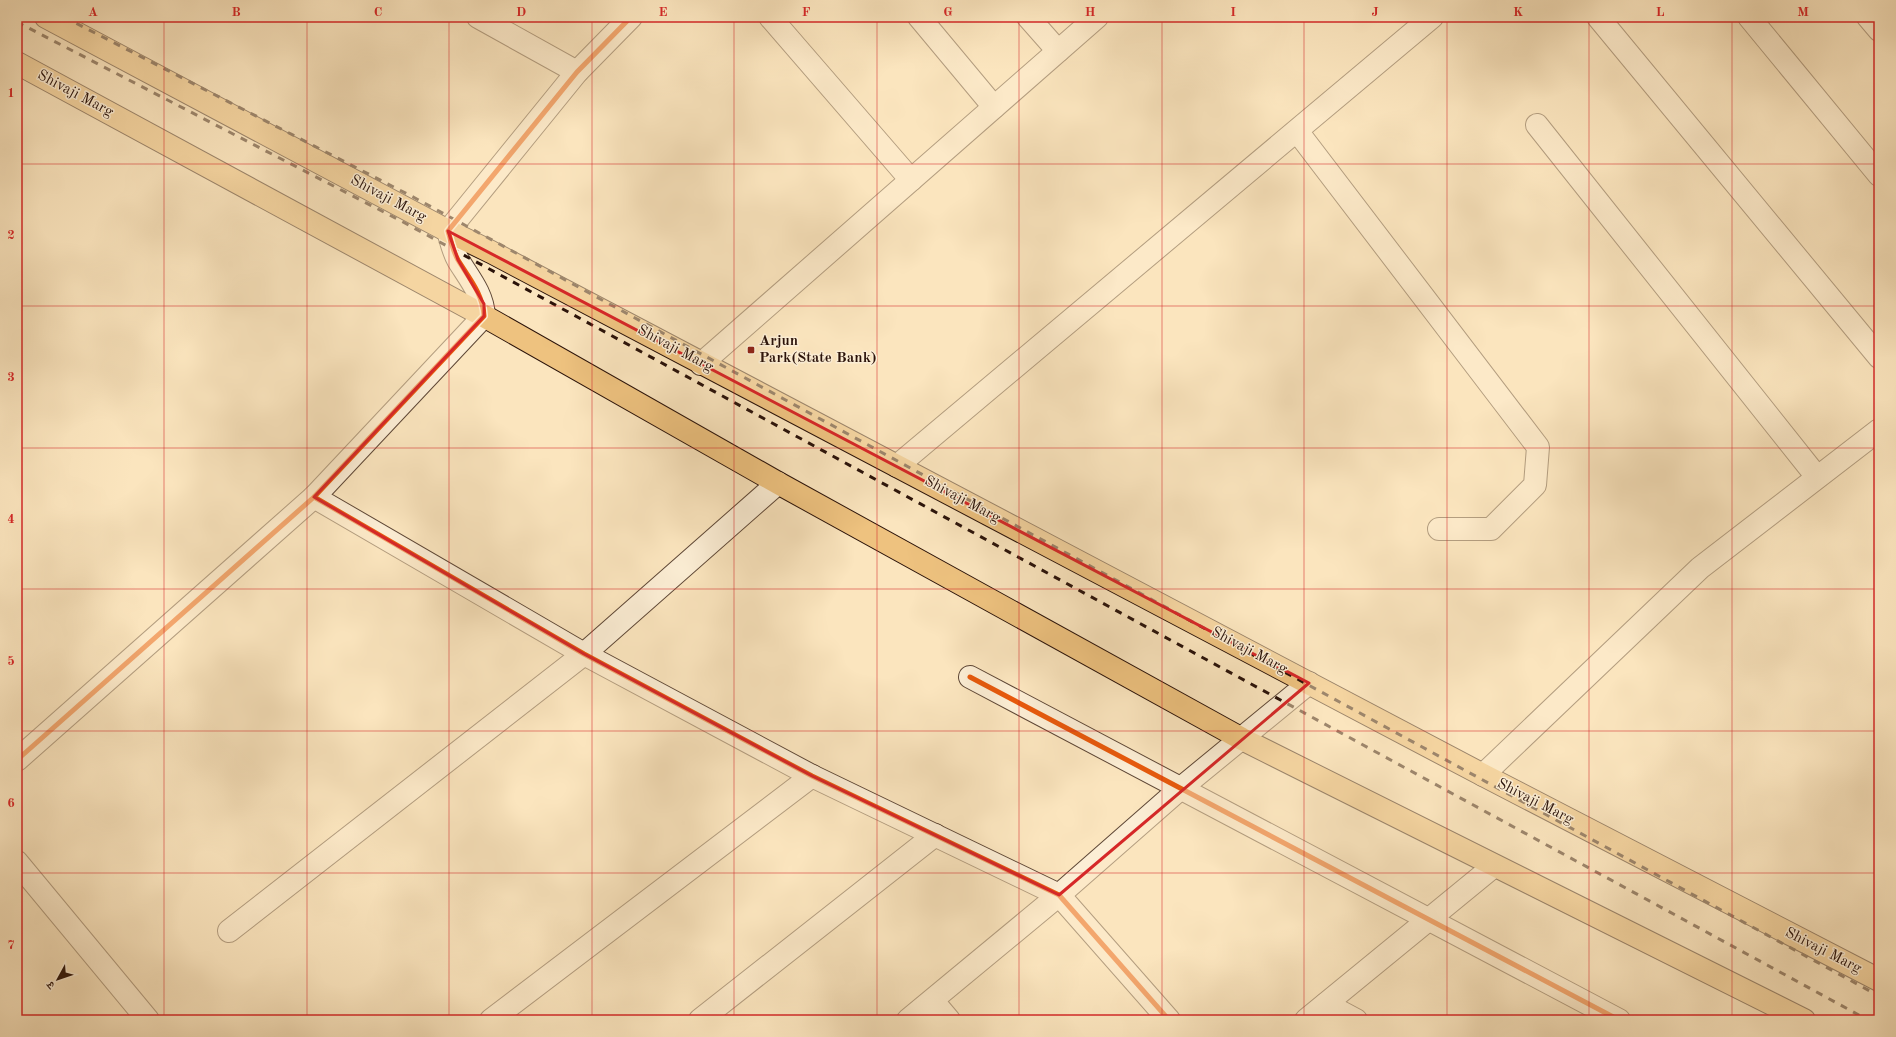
<svg xmlns="http://www.w3.org/2000/svg" width="1896" height="1037" font-family="'Old Standard TT','Noto Serif Devanagari',serif">
<style>
.lines{fill:none;stroke-linecap:round;stroke-linejoin:round}
.minor-casing{stroke:#5e4736;stroke-width:24}
.major-casing{stroke:#2a1209;stroke-width:24}
.minor{stroke:#fceed5;stroke-width:22}
.major{stroke:#eec27f;stroke-width:22}
.rail{stroke:#2a1209;stroke-width:3;stroke-dasharray:7 7;stroke-linecap:butt}
.cycleway-casing{stroke:#fceed5;stroke-width:8}
.cycleway{stroke:#e8590c;stroke-width:5}
.marked{fill:none;stroke:#d62828;stroke-width:3;stroke-linejoin:round}
.grid{fill:none;stroke:#d62828;stroke-width:1;stroke-opacity:0.55}
.poi-dot{fill:#8f2418;stroke:#fceed5;stroke-width:1.5}
.labels{text-anchor:middle;dominant-baseline:central;stroke-width:3;stroke-linejoin:round;paint-order:stroke}
.street-label{font-size:15px;fill:#2a1209;stroke:#fceed5}
.poi-label{font-size:15px;font-weight:bold;fill:#2a1209;stroke:#fceed5;text-anchor:start}
.neatline{fill:none;stroke:#d62828;stroke-width:1.5}
.grid-label{font-size:13px;text-anchor:middle;font-weight:bold;fill:#d62828}
</style>
<rect width="100%" height="100%" fill="#fbe5be"/>
<filter id="stains"><feTurbulence type="fractalNoise" baseFrequency=".005" numOctaves="4"/><feColorMatrix values="0 0 0 0 .2 0 0 0 0 .09 0 0 0 0 .02 0 0 0 .5 -.17"/></filter>
<radialGradient id="worn" r=".72"><stop offset=".6" stop-color="#630" stop-opacity="0"/><stop offset="1" stop-color="#630" stop-opacity=".3"/></radialGradient>
<g class="lines">
<g class="minor-casing">
<g id="minor">
<polyline points="478,17 577,72"/>
<polyline points="770,17 911,180"/>
<polyline points="919,17 994,107"/>
<polyline points="1028,17 1058,51"/>
<polyline points="1598,17 1879,357"/>
<polyline points="1749,17 1879,175"/>
<polyline points="1868,17 1879,30"/>
<polyline points="1537,125 1817,477"/>
<polyline points="1297,131 1538,447 1535,485 1491,529 1439,529"/>
<polyline points="701,364 1097,17"/>
<polyline points="897,466 1432,17"/>
<polyline points="314,497 584,654 812,776 1059,895 1169,1020"/>
<polyline points="970,677 1619,1020"/>
<path d="M17,760L314,497L484,316C483,294 469,278 458,260C453,251 451,241 448,231L577,72L631,17"/>
<polyline points="1483,775 1700,568 1879,430"/>
<polyline points="17,862 148,1020"/>
<polyline points="229,931 584,654 778,483"/>
<polyline points="933,1001 949,1020"/>
<polyline points="1326,1004 1356,1020"/>
<polyline points="491,1020 812,776"/>
<polyline points="700,1020 935,835"/>
<polyline points="908,1020 1059,895 1181,788 1309,683"/>
<polyline points="1306,1020 1494,866"/>
</g>
</g>
<g class="major-casing">
<g id="major">
<polyline points="46,17 448,231 491,252 1483,775 1879,980"/>
<polyline points="17,63 484,316 778,483 1242,739 1804,1020"/>
</g>
</g>
<use href="#minor" class="minor"/>
<use href="#major" class="major"/>
<g class="rail">
<polyline points="64,17 415,198 1879,996"/>
<polyline points="17,22 403,222 1868,1020"/>
</g>
<g class="cycleway-casing">
<g id="cycleway">
<polyline points="314,497 584,654 812,776 1059,895 1169,1020"/>
<polyline points="970,677 1619,1020"/>
<path d="M17,760L314,497L484,316C483,294 469,278 458,260C453,251 451,241 448,231L577,72L631,17"/>
</g>
</g>
<use href="#cycleway" class="cycleway"/>
</g>
<path d="M0 0H1896V1037H0ZM448,231L1309,683L1059,895L812,776L584,654L314,497L484,316V304L458,260Z" fill="#fbe5be" fill-opacity=".55" fill-rule="evenodd"/>
<path class="marked" d="M448,231L1309,683L1059,895L812,776L584,654L314,497L484,316V304L458,260Z"/>
<path class="grid" d="M164,17V1020M307,17V1020M449,17V1020M592,17V1020M734,17V1020M877,17V1020M1019,17V1020M1162,17V1020M1304,17V1020M1447,17V1020M1589,17V1020M1732,17V1020M17,164H1879M17,306H1879M17,448H1879M17,589H1879M17,731H1879M17,873H1879"/>
<rect class="poi-dot" x="747" y="346" width="8" height="8" rx="2"/>
<g class="labels">
<g class="street-label">
<text transform="translate(75 94) rotate(28)">Shivaji Marg</text>
<text transform="translate(388 199) rotate(28)">Shivaji Marg</text>
<text transform="translate(675 349) rotate(28)">Shivaji Marg</text>
<text transform="translate(962 500) rotate(28)">Shivaji Marg</text>
<text transform="translate(1249 651) rotate(28)">Shivaji Marg</text>
<text transform="translate(1535 802) rotate(27)">Shivaji Marg</text>
<text transform="translate(1823 951) rotate(27)">Shivaji Marg</text>
</g>
<g class="poi-label">
<text x="759" y="341">Arjun<tspan x="759" dy="17">Park(State Bank)</tspan></text>
</g>
</g>
<rect width="1896" height="1037" fill="none" stroke="#fbe5be" stroke-width="44"/>
<g transform="translate(58 979) rotate(230)" stroke="#fceed5" stroke-width="3" paint-order="stroke">
<path d="M0-3L7 15L0 10L-7 15Z" fill="#2a1209"/>
<text y="-6" font-size="11" font-weight="bold" text-anchor="middle" fill="#2a1209">उ</text>
</g>
<rect x="22" y="22" width="1852" height="993" class="neatline"/>
<g class="grid-label">
<text x="93" y="16">A</text>
<text x="236" y="16">B</text>
<text x="378" y="16">C</text>
<text x="521" y="16">D</text>
<text x="663" y="16">E</text>
<text x="806" y="16">F</text>
<text x="948" y="16">G</text>
<text x="1090" y="16">H</text>
<text x="1233" y="16">I</text>
<text x="1375" y="16">J</text>
<text x="1518" y="16">K</text>
<text x="1660" y="16">L</text>
<text x="1803" y="16">M</text>
<text x="11" y="97">1</text>
<text x="11" y="239">2</text>
<text x="11" y="381">3</text>
<text x="11" y="523">4</text>
<text x="11" y="665">5</text>
<text x="11" y="807">6</text>
<text x="11" y="949">7</text>
</g>
<rect width="100%" height="100%" filter="url(#stains)"/>
<rect width="100%" height="100%" fill="url(#worn)"/>
</svg>
